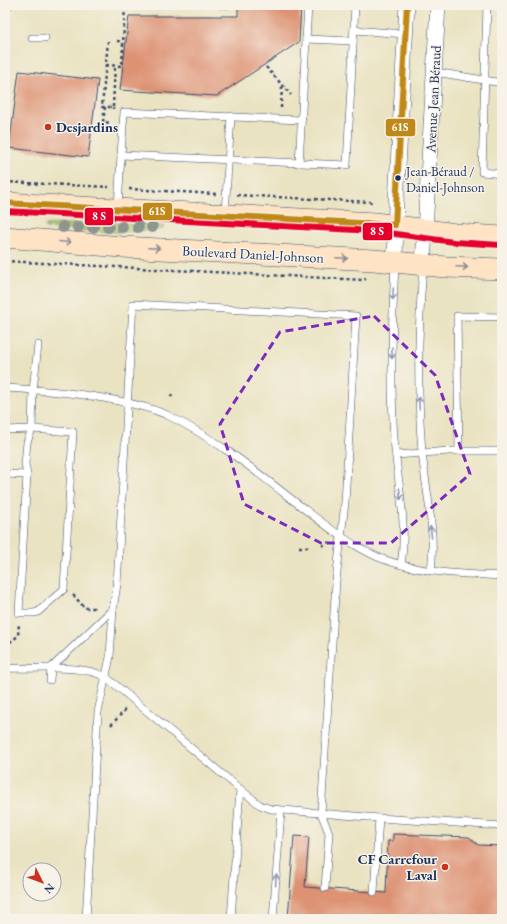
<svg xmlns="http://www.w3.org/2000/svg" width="507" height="924" font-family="'EB Garamond',serif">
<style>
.green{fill:#b4cd73;stroke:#687e68}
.building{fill:#dd9273}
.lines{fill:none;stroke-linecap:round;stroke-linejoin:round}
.lane-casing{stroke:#3a4a6d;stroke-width:8}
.street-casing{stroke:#3a4a6d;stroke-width:16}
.secondary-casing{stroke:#3a4a6d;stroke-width:22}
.path{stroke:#3a4a6d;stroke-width:2.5;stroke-dasharray:3 3;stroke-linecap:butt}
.lane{stroke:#fff;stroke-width:7}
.street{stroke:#fff;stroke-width:15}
.secondary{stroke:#fee4c5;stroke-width:21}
.bus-1-casing{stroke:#f7f3e8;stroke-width:9}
.bus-2-casing{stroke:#f7f3e8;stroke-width:9}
.bus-1{stroke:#c08818;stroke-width:6}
.bus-2{stroke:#e4002b;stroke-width:6}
.tree{fill:#8d958e}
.oneway{stroke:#8c8a92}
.oneway2{stroke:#8d97ae}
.marked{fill:none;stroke:#7b2cbf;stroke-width:3;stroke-dasharray:8 5;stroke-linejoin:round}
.poi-dot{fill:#c8321e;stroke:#f7f3e8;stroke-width:1.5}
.bus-dot{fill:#1b2f5e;stroke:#f7f3e8;stroke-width:1.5}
.labels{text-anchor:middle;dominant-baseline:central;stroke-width:3;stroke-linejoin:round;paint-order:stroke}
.bus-label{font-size:13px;fill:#1b2f5e;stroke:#f7f3e8;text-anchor:start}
.street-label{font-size:14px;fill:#1b2f5e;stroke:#f7f3e8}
.poi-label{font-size:14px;font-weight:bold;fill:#1b2f5e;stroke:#f7f3e8;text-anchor:start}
.line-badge{stroke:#f7f3e8;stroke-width:1.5}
.badge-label{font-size:11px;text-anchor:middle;font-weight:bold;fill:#fff}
</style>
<rect width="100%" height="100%" fill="#f7f3e8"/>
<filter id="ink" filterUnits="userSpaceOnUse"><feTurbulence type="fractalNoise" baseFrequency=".025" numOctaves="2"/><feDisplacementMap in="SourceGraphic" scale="8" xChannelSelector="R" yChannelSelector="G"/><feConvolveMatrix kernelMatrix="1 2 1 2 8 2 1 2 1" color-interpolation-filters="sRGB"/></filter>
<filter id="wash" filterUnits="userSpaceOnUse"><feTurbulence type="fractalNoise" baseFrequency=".012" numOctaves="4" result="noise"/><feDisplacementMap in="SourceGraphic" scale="16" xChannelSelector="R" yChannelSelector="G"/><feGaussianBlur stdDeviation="0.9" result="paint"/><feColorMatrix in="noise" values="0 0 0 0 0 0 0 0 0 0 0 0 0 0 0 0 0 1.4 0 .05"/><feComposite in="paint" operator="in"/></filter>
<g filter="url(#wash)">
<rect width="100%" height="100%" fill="#eae3c2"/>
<polygon class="green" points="111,223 163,225 163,229 115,232 46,228 46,225"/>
<g id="blocks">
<g class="building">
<polygon points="238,5 301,5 299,42 217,96 120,90 129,16 238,16"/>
<polygon points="19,71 98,80 88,157 9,148"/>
<polygon points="393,834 469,837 478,845 502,846 502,919 288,919 294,836 309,837 305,887 386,893 388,841 393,841"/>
</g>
</g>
</g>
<g filter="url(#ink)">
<use href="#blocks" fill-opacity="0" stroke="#3a4a6d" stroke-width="1"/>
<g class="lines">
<g class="lane-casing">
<g id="lane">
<polyline points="222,5 227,5"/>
<polyline points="487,5 482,172 502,174"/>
<polyline points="5,13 8,5"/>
<polyline points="354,30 405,34"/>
<polyline points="32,38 45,38"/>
<polyline points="306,39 353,41"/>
<polyline points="435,72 502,83"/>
<polyline points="121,155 124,112 301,120"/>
<polyline points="299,163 308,5"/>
<polyline points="118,207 121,155 347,165 355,5"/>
<polyline points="225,214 231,116"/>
<path d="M395,264C392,322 390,380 394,438C397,480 408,523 401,565"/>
<path d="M423,266C418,328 417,390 422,452C426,491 436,532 431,571"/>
<path d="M5,388C43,390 81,393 119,401C134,404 150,408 165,414C211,436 251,467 290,498C318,519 347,544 380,558C419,573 461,574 502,576"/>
<polyline points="5,430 32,429 73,432 64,589 38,612 34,613 19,613 27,475 25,464 27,442 32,429 33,390 38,345"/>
<polyline points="459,451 457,316 502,317"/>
<polyline points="396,455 449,451 502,451"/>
<polyline points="5,474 27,475"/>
<path d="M5,668C36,670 78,663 106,677L240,789L260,805L271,809L379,818L502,826"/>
<polyline points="50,680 51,668 113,609"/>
<polyline points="374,892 379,818"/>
<polyline points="86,919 98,712 110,657 113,609 117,585 133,304 356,316 345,502 336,581 321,813 329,833 325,888"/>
<polyline points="231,919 240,789"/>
<polyline points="273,919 281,811"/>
</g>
</g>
<g class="street-casing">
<g id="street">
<polyline points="395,262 396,202 407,5"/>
<polyline points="423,265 438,5"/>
</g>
</g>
<g class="secondary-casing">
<g id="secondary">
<polyline points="5,203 375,223 455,234 502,237"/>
<polyline points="5,237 122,247 374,260 446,267 502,269"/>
</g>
</g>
<g class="path">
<polyline points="108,41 102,107 113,107 113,109"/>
<polyline points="117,41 123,42"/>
<polyline points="106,65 122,66 125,5"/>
<polyline points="266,67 291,95"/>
<polyline points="105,107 103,122 111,123"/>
<polyline points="113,107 115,65"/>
<polyline points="281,108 282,85"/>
<polyline points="5,182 109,187"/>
<polyline points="129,189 216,194"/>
<polyline points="237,195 370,202 373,204"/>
<polyline points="5,261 363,280 366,279"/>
<polyline points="170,395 173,397"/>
<polyline points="322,546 329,542"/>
<polyline points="299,547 309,547"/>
<polyline points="73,595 85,608 97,608"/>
<polyline points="5,646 18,636 19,623"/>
<polyline points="111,725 127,708"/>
</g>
<use href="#lane" class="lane"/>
<use href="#street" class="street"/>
<use href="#secondary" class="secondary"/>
<g class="bus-1-casing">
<polyline id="bus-1" points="5,203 395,225 407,5"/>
</g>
<g class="bus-2-casing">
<polyline id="bus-2" points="5,211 374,231 454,242 501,245"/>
</g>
<use href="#bus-1" class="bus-1"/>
<use href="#bus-2" class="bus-2"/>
</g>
<g class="tree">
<circle cx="63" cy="227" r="6"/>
<circle cx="78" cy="227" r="6"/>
<circle cx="93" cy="227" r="6"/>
<circle cx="108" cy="227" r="6"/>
<circle cx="122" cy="227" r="6"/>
<circle cx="138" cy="227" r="6"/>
<circle cx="152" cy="227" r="6"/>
</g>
<defs><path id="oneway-shaft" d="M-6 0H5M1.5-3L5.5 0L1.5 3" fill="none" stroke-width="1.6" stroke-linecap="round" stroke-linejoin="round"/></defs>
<g class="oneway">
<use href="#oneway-shaft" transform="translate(65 242) rotate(5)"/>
<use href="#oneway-shaft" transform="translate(154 248) rotate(3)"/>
<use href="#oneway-shaft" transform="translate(342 258) rotate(3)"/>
<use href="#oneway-shaft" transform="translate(462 267) rotate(3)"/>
</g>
<g class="oneway2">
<use href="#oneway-shaft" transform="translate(393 294) rotate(93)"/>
<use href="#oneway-shaft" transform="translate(392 353) rotate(90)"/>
<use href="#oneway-shaft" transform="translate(419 403) rotate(-93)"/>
<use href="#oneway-shaft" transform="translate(400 494) rotate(84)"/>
<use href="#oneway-shaft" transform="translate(431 532) rotate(-96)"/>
<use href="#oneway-shaft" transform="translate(276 880) rotate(-86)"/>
</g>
</g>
<path class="marked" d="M374,316L435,375L470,474L391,543H321L244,504L220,424L280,332Z"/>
<g class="poi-dot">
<circle cx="48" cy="127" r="4"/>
<circle cx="445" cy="867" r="4"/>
</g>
<circle class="bus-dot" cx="398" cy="178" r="3.5"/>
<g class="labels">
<g class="bus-label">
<text x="406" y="171">Jean-Béraud /<tspan x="406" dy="16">Daniel-Johnson</tspan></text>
</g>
<g class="street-label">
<text transform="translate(433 99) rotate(-87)">Avenue Jean Béraud</text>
<text transform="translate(253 254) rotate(3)">Boulevard Daniel-Johnson</text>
</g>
<g class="poi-label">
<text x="56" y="127">Desjardins</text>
<text x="437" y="859" text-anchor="end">CF Carrefour<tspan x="437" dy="16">Laval</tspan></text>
</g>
</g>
<g class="line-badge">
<rect x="385" y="118" width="31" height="19" rx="4" fill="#c08818"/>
<rect x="142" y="202" width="31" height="19" rx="4" fill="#c08818"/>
<rect x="84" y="207" width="30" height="19" rx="4" fill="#e4002b"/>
<rect x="362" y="222" width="31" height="19" rx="4" fill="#e4002b"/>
</g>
<g class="badge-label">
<text x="400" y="131">61S</text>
<text x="157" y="215">61S</text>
<text x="99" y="220">8 S</text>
<text x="377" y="235">8 S</text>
</g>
<rect width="507" height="924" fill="none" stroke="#f7f3e8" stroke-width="20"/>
<g transform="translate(42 882) rotate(132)"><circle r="19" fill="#f7f3e8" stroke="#9fa5b1"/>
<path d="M0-3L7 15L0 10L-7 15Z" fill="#c8321e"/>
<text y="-6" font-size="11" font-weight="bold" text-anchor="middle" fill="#1b2f5e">N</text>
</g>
</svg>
